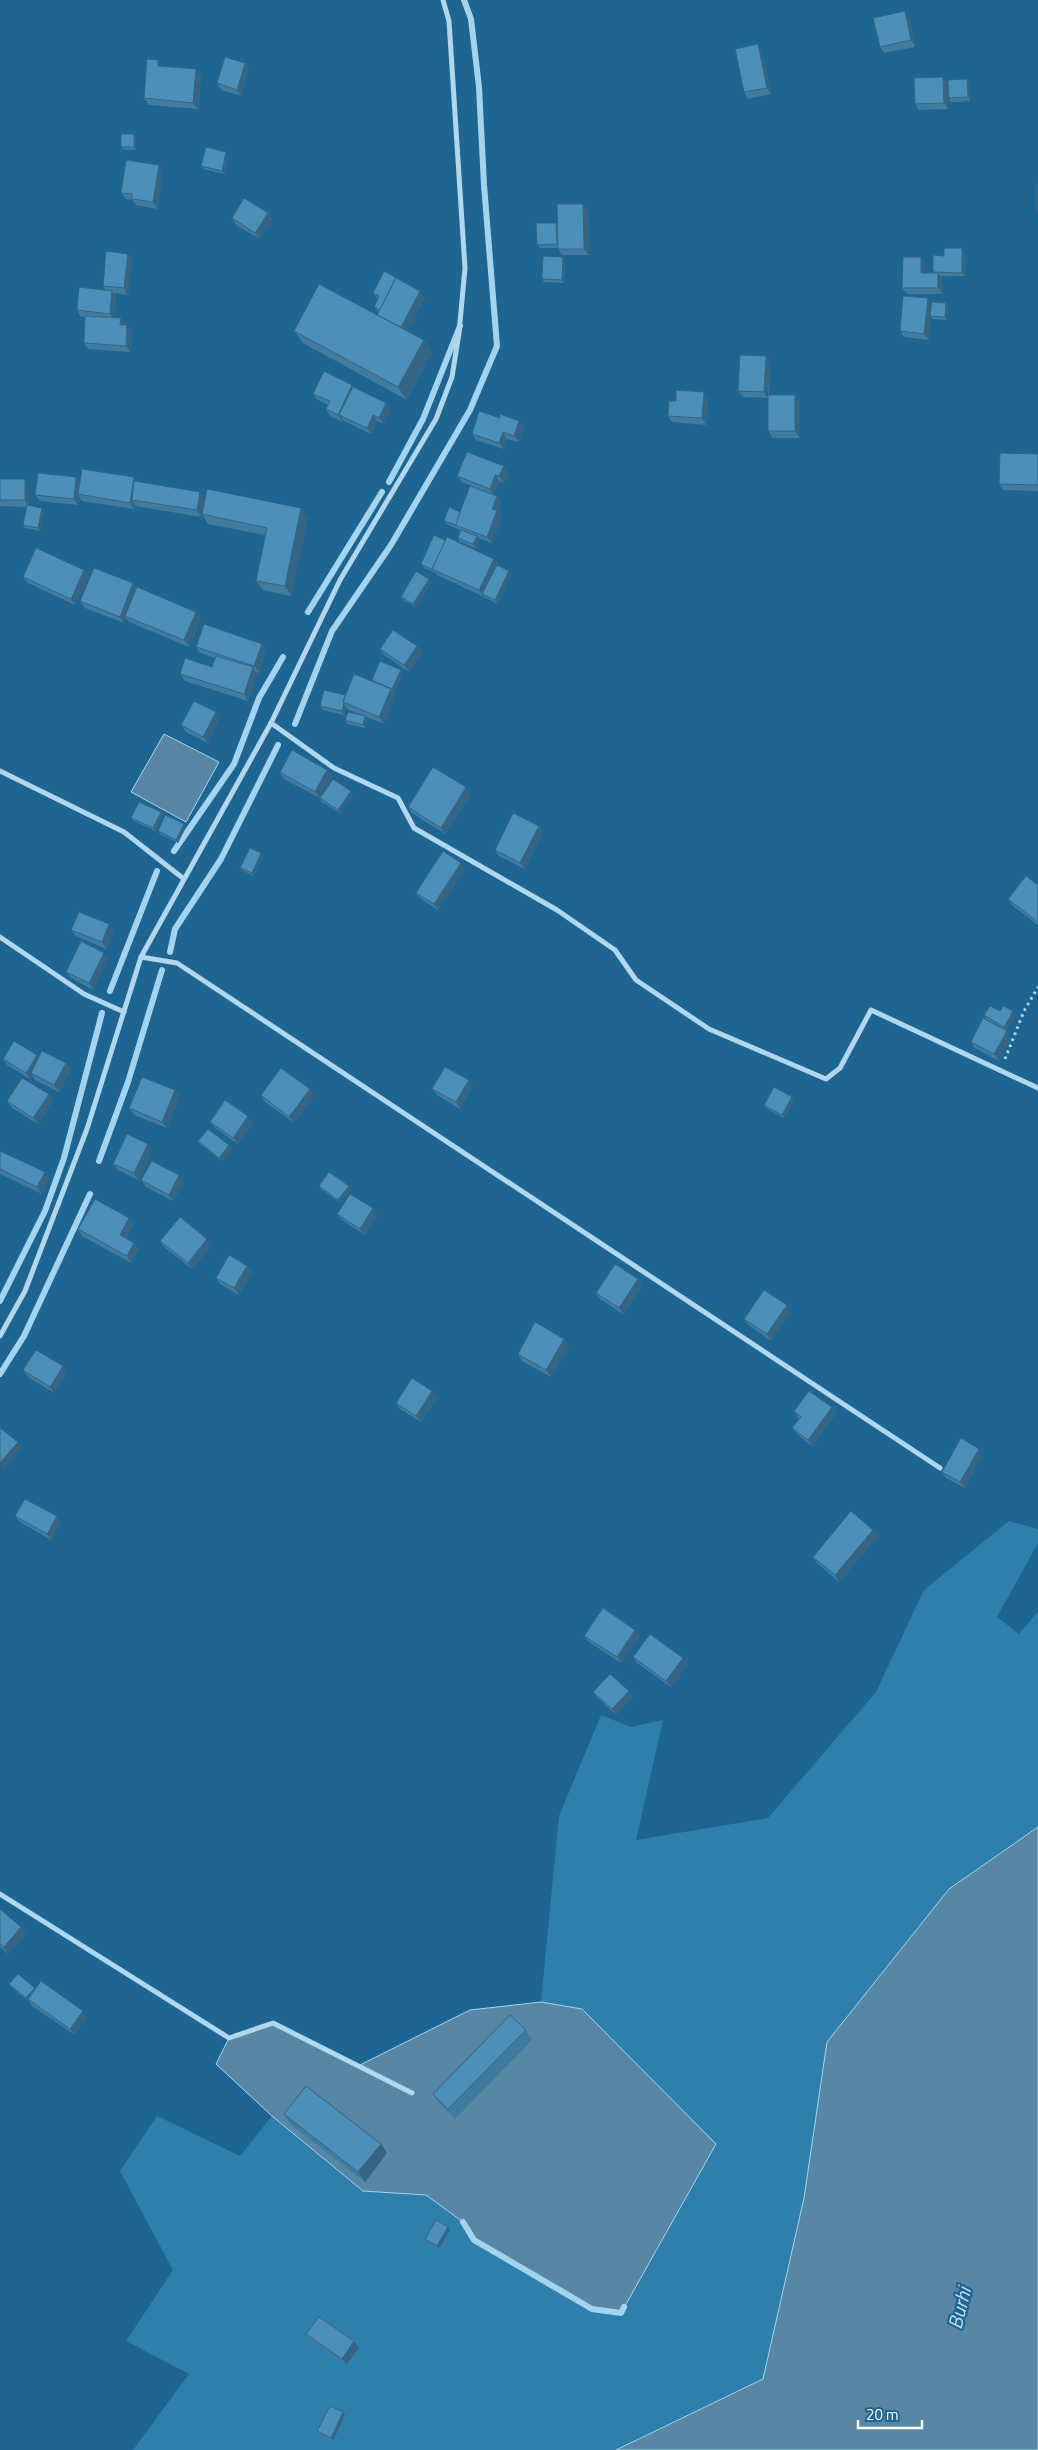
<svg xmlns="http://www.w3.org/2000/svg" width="1038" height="2450" font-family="'Titillium Web',sans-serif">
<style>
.green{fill:#2f7fad}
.water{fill:#5787a5;stroke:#a3d4ef}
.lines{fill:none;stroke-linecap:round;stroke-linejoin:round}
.stream{stroke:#a3d4ef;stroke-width:6}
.path{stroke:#b0d7ed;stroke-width:3;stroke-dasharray:2.5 4;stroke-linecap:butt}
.minor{stroke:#b0d7ed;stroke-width:5}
.wall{fill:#417ca0}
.shaded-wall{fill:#356582}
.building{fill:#4c90ba;stroke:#356582}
.labels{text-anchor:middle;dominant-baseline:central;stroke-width:4.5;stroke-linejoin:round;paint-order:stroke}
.water-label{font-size:20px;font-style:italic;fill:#bce0f4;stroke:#1f6591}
</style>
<rect width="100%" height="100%" fill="#1f6591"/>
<polygon class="green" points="1009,1521 1038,1529 1038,1543 997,1617 1019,1634 1038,1612 1038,1827 949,1889 827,2042 804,2198 763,2379 616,2450 133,2450 189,2374 126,2341 173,2270 120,2171 157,2116 240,2156 272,2116 363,2191 426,2195 463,2222 474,2240 582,2009 541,2002 559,1816 601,1715 631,1727 663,1720 636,1840 768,1818 876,1692 924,1590"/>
<g class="water">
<polygon points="164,734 219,762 186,822 131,792"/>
<polygon points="1038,1827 1038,2450 616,2450 763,2379 804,2198 827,2042 949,1889"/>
<polygon points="541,2002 582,2009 716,2144 621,2313 593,2309 474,2240 463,2222 426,2195 363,2191 272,2116 216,2064 229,2038 273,2023 358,2066 470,2010"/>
</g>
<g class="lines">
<g class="stream">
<polyline points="389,482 423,419 460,326"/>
<polyline points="308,612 382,492"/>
<polyline points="295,724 332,631 391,545 470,410 497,346 484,185 479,87 471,19 464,0"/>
<polyline points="174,851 234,764 259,698 283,657"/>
<polyline points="170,952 175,929 221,859 278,745"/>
<polyline points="110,991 157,871"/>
<polyline points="99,1161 128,1082 162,970"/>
<polyline points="0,1301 45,1211 64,1158 102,1013"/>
<polyline points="0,1374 24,1336 90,1194"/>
<polyline points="463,2222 474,2240 592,2309 621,2313 624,2307"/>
</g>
<polyline class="path" points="1005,1059 1024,1011 1038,987"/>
<g class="minor">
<polyline points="271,723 334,768 398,798 414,828 557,910 615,950 636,980 709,1029 826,1079 840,1068 871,1010 1038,1088"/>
<polyline points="0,771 124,832 184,879"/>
<polyline points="0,937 84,994 124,1012"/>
<polyline points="141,957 177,963 940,1468"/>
<polyline points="0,1336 25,1291 87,1129 141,957 271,723 340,580 436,419 452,377 459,333 465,268 449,21 443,0"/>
<polyline points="0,1894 229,2038 273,2023 412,2093"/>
</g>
</g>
<g class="wall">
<polygon points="909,18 915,47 884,53 880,47"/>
<polygon points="762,51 771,94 748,99 744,92"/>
<polygon points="245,63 249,69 241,96 221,90 217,83"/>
<polygon points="162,66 201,75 198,109 149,105 144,98"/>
<polygon points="943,77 947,84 948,109 919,110 915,104"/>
<polygon points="967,79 969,82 970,101 951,102 949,98"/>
<polygon points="136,137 136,150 124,150 121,147"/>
<polygon points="229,155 224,174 204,169 201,166"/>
<polygon points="159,165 163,172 157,209 136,205 132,200 126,199 121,193"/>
<polygon points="583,204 588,210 589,255 562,255 558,249 558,248 540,248 537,245 556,223 557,224"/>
<polygon points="268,213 272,219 260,239 236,225 232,218"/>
<polygon points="962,248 964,251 965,276 941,276 943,279 943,294 907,294 902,288 925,264 925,273 933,273 944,256"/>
<polygon points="128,254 132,260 128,295 114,293 116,297 114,318 125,324 125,325 132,332 130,352 88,349 84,343 85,317 81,317 77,310 105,290 103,286"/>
<polygon points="565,260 564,283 544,282 542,279"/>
<polygon points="397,278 399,280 425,298 407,331 424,340 432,353 407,400 303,343 294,331 377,315 379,311 376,310 374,307 378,298 375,296 373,293"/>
<polygon points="932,303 948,306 947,320 933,319 931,317 929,340 904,337 900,331"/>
<polygon points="766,356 770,362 769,395 800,401 800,438 773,438 768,431 768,398 743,397 738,391"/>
<polygon points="354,387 386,403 391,409 384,424 377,421 371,434 344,421 343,420 342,422 330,416 326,409 328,405 318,400 313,394"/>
<polygon points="708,398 706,425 672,422 668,416 676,401"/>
<polygon points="500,418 524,427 519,442 507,439 504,449 476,440 472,434"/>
<polygon points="1038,454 1038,491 1003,490 999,484"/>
<polygon points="508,473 504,483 500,481 494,495 497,496 501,502 498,511 502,517 492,543 478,538 479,540 476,548 460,542 458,538 460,531 458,529 446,524 444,521 460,512 474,487 462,482 457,476"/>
<polygon points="76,477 80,482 134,477 137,481 205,498 202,514 308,517 291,596 263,590 256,581 265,535 208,524 202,514 201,517 136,506 135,505 134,509 82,501 79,497 78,505 40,501 35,495"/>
<polygon points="0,479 29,486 29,506 42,508 44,512 40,531 25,528 23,525 27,507 0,506"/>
<polygon points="421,564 499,566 509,571 511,574 497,604 484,597 437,575 436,573 424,568"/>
<polygon points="84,570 89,576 75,605 28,583 23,577"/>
<polygon points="429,579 431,582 416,607 403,600 401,597"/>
<polygon points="133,583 137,588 201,618 189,647 129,622 126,618 124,623 85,608 80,601"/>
<polygon points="262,644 266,650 259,673 256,672 257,674 248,701 185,681 180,674 212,667 215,658 200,653 196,647"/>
<polygon points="417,646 422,653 409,672 384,655 380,649"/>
<polygon points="401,670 403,673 394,693 393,692 395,696 384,724 347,709 346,707 344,715 323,710 320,706 373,682 372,680"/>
<polygon points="216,712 220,718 208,743 186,732 181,725"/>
<polygon points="365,716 367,719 365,728 348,724 345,720"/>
<polygon points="327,770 332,776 320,798 284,779 280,772"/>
<polygon points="351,791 353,794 340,813 322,802 320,798"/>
<polygon points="471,794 445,834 412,813 408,807"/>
<polygon points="161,812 163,815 155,831 134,821 131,818"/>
<polygon points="539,826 543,833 525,869 499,856 495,850"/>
<polygon points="186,827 178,843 160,834 158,831"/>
<polygon points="261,853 263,857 254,876 243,871 240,868"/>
<polygon points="465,869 438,910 421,899 416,893"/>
<polygon points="1038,885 1038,925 1013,906 1008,899"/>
<polygon points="71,930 114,931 106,949 76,936"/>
<polygon points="108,959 93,990 71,978 66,972"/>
<polygon points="984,1015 1015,1015 1006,1030 986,1019"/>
<polygon points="1007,1031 1011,1038 999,1061 975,1048 971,1042"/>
<polygon points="37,1055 39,1058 66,1063 71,1070 59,1092 35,1080 33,1076 30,1079 7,1065 3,1059"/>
<polygon points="473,1086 460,1109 437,1095 432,1089"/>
<polygon points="175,1090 180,1096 167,1128 134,1115 129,1108"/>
<polygon points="49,1094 53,1100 38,1124 12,1108 7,1101"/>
<polygon points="261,1095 314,1096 294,1123 265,1102"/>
<polygon points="795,1100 784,1118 766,1108 764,1105"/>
<polygon points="210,1122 253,1122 238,1144 215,1128"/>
<polygon points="198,1141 229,1145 232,1149 222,1161 200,1144"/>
<polygon points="148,1144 152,1150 138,1180 118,1170 113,1164"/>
<polygon points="0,1151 45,1172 49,1178 42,1194 0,1174"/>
<polygon points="141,1180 184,1182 173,1201 146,1187"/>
<polygon points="319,1186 351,1189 340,1203 321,1189"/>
<polygon points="373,1208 377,1215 365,1235 342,1220 337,1214"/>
<polygon points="129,1218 134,1224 126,1238 134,1243 139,1249 131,1263 82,1236 78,1229"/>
<polygon points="160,1241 212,1245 192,1269 164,1247"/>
<polygon points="247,1266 252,1273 239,1295 220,1284 216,1278"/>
<polygon points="638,1279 643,1285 623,1314 600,1299 596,1293"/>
<polygon points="791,1312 771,1341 749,1325 744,1319"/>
<polygon points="564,1339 569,1345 551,1377 522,1361 518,1354"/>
<polygon points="63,1366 67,1373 54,1393 28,1377 23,1370"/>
<polygon points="437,1398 421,1422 400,1409 396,1403"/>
<polygon points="832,1407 836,1414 812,1446 797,1434 792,1428 799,1419 794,1411"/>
<polygon points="983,1455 965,1488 946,1478 942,1472"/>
<polygon points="15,1516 61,1523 51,1540 20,1522"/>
<polygon points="873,1530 878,1536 839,1582 817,1563 813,1557"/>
<polygon points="584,1636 640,1636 621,1663 589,1642"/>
<polygon points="633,1657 688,1664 671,1687 637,1663"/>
<polygon points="629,1691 633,1697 616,1715 598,1698 593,1692"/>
<polygon points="0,1909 26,1934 8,1954 0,1947"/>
<polygon points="9,1984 35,1989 87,2017 75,2035 32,2006 29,2001 28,2001 11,1987"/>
<polygon points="526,2030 532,2040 455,2119 439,2103 433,2094"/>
<polygon points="284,2114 381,2144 387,2153 365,2182 290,2124"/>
<polygon points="448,2227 450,2230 439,2249 427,2242 425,2239"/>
<polygon points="306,2334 359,2348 346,2365 311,2341"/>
<polygon points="345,2415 333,2441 319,2435 317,2431"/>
</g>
<g class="shaded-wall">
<polygon points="905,11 909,18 915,47 911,40"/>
<polygon points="758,44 762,51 771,94 767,88"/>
<polygon points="158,60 162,67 158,66"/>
<polygon points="245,63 249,69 241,96 237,90"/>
<polygon points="196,69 201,75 198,109 193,103"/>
<polygon points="943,77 947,84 948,109 944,103"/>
<polygon points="967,79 969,82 970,101 968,97"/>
<polygon points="134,134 136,137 136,150 134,147"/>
<polygon points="226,152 229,155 224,174 222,171"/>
<polygon points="159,165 163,172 157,209 153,202"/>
<polygon points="583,204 588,210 589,255 584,249"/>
<polygon points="268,213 272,219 260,239 255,233"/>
<polygon points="962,248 964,251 965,276 962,273"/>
<polygon points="128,254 132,260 128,295 124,288"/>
<polygon points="563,257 565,260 564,283 562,280"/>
<polygon points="921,257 925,264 925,279 921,273"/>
<polygon points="938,273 943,279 943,294 938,288"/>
<polygon points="112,291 116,297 114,320 110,314"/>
<polygon points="420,291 425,298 406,334 401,327"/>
<polygon points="928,298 933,305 930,316 931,317 929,340 924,334"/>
<polygon points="946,303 948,306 947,320 945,317"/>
<polygon points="121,318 125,324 125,332 120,325"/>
<polygon points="127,325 132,332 130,352 126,346"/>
<polygon points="424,340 432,353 407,400 398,387"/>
<polygon points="766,356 770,362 768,398 764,392"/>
<polygon points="352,385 357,391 339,415 343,420 342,422 338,415"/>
<polygon points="704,392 708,398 706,425 702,418"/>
<polygon points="795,395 800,401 800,438 795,431"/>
<polygon points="386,403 391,409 384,424 379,418"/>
<polygon points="373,415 377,421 371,434 367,428"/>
<polygon points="519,421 524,427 519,442 514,436"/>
<polygon points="503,432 507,439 504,449 499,443"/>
<polygon points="504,466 508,473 504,483 499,476"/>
<polygon points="495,475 500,481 494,496 490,489"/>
<polygon points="76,477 81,483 78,494 79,497 78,505 74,499"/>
<polygon points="134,477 138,483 132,500 135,505 134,509 130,503"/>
<polygon points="25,479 29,486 29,507 25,500"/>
<polygon points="200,492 205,498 201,517 197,510"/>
<polygon points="497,496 501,502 498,511 502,517 492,543 487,537 492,509"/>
<polygon points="42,508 44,512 40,531 38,528"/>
<polygon points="301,508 308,517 291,596 285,586"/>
<polygon points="477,536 479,540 476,548 473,544"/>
<polygon points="494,559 499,566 482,594 484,597 479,590"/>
<polygon points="84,570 89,576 75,605 71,599"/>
<polygon points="509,571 511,574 497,604 495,600"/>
<polygon points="429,579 431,582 416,607 413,604"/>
<polygon points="133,583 138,590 125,616 126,618 124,623 120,617"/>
<polygon points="196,612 201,618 189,647 184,640"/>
<polygon points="262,644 266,650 259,673 254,666"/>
<polygon points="417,646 422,653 409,672 404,665"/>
<polygon points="253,667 257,674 248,701 244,694"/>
<polygon points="401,670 403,673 394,693 392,689"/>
<polygon points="391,689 395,696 384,724 379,717"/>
<polygon points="343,704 346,707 344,715 342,711"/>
<polygon points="216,712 220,718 208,743 203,737"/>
<polygon points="365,716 367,719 365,728 363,725"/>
<polygon points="327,770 332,776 320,798 315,792"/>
<polygon points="466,787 471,794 445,834 441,828"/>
<polygon points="351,791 353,794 340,813 338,810"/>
<polygon points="161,812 163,815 155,831 153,828"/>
<polygon points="184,824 186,827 178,843 176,840"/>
<polygon points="539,826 543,833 525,869 520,863"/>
<polygon points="261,853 263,857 254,876 252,873"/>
<polygon points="461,863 465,869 438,910 434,904"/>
<polygon points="109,924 114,931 106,949 102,942"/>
<polygon points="104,953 108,959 93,990 89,983"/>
<polygon points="1013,1011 1015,1015 1006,1030 1004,1027"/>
<polygon points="1007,1031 1011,1038 999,1061 994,1054"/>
<polygon points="37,1055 42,1062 31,1073 33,1076 30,1079 26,1073"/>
<polygon points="66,1063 71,1070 59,1092 54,1085"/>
<polygon points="469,1080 473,1086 460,1109 456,1102"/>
<polygon points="310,1089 314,1096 294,1123 289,1117"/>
<polygon points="175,1090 180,1096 167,1128 162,1122"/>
<polygon points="49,1094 53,1100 38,1124 33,1118"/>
<polygon points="792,1097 795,1100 784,1118 782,1115"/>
<polygon points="248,1116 253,1122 238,1144 233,1138"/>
<polygon points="148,1144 152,1150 138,1180 134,1173"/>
<polygon points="229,1145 232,1149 222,1161 219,1158"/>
<polygon points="45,1172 49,1178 42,1194 37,1187"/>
<polygon points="179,1175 184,1182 173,1201 169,1195"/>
<polygon points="349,1186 351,1189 340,1203 338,1200"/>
<polygon points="373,1208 377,1215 365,1235 360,1229"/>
<polygon points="129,1218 134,1224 124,1241 120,1235"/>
<polygon points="207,1239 212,1245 192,1269 188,1263"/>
<polygon points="134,1243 139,1249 131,1263 127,1256"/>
<polygon points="247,1266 252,1273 239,1295 234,1288"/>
<polygon points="638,1279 643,1285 623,1314 619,1308"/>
<polygon points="787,1305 791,1312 771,1341 767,1334"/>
<polygon points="564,1339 569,1345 551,1377 546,1370"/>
<polygon points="63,1366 67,1373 54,1393 50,1387"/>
<polygon points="432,1391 437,1398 421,1422 416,1416"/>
<polygon points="832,1407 836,1414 812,1446 808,1440"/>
<polygon points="18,1442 22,1448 5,1469 0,1463"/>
<polygon points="979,1449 983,1455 965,1488 960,1482"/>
<polygon points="57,1516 61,1523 51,1540 47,1534"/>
<polygon points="873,1530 878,1536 839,1582 835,1575"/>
<polygon points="635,1630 640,1636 621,1663 617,1657"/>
<polygon points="683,1658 688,1664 671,1687 666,1681"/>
<polygon points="629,1691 633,1697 616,1715 612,1709"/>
<polygon points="21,1927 26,1934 8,1954 4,1947"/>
<polygon points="35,1988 37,1991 28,1999 29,2001 28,2001 26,1998"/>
<polygon points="83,2011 87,2017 75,2035 70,2029"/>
<polygon points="381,2144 387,2153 365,2182 358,2172"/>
<polygon points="448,2227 450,2230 439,2249 437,2246"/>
<polygon points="354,2341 359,2348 346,2365 342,2359"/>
<polygon points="343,2412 345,2415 333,2441 331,2438"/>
</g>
<g class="building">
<polygon points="905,11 911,40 880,47 873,18"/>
<polygon points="758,44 767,88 744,92 735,49"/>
<polygon points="225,57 245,63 237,90 217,83"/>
<polygon points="147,59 158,60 158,66 196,69 193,103 144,98"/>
<polygon points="943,77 944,103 915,104 914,78"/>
<polygon points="967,79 968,97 949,98 948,80"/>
<rect x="121" y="134" width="13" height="13"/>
<polygon points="206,147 226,152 222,171 201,166"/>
<polygon points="126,160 159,165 153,202 132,199 132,194 121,193"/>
<rect x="1037" y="183" width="1" height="28"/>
<polygon points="244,198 268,213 255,233 232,218"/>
<polygon points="557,204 583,204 584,249 558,249"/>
<polygon points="536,223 556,223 557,244 537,245"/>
<polygon points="944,248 962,248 962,273 933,272 933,255 944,256"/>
<polygon points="106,251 128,254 124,288 103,286"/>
<polygon points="543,256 563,257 562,280 542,279"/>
<polygon points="903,257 921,257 921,273 938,273 938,288 902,288"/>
<polygon points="384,271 397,278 397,279 396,278 380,310 374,307 379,296 373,293"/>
<polygon points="396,278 420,291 401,327 377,315"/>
<polygon points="319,284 424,340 398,387 294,331"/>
<polygon points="79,287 112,291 110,314 77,310"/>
<polygon points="903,296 928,298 924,334 900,331"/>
<polygon points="932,302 946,303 945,317 930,316"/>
<polygon points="85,316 121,318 120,325 127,325 126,346 84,343"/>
<polygon points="740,355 766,356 764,392 738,391"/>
<polygon points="324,371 352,385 338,415 326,409 330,401 313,394"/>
<polygon points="353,387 386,403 379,418 373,415 367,428 339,415"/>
<polygon points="676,390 704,392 702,418 668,416 669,401 676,401"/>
<rect x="768" y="395" width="27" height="36"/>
<polygon points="479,411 500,418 500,414 519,421 514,436 503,432 499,443 472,434"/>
<polygon points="467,452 504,466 499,476 495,475 490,489 457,476"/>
<polygon points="1000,453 1038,454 1038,485 999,484"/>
<polygon points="82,469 134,477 130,503 78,494"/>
<polygon points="38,473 76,477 74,499 35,495"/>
<rect x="0" y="479" width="25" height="21"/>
<polygon points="134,481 200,492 197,510 132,500"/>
<polygon points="470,486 497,496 492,509 497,510 487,537 455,525"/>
<polygon points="207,489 301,508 285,586 256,581 267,528 202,514"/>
<polygon points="27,505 42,508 38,528 23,525"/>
<polygon points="449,507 460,512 456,525 444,521"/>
<polygon points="461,530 477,536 473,544 458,538"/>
<polygon points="434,535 446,541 432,569 433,570 421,564"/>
<polygon points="447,537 494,559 479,590 432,569"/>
<polygon points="36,548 84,570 71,599 23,577"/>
<polygon points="497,565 509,571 495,600 482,594"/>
<polygon points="94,568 133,583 120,617 80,601"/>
<polygon points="416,571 429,579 413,604 401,597"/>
<polygon points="137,587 196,612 184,640 125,616"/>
<polygon points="204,624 262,644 254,666 196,647"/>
<polygon points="393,630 417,646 404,665 380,649"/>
<polygon points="216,656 253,667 244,694 180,674 185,658 212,667"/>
<polygon points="380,661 401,670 392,689 372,680"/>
<polygon points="354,674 391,689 379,717 343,702"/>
<polygon points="324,690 345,695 343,702 344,703 342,711 320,706"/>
<polygon points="194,701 216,712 203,737 181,725"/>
<polygon points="348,712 365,716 363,725 345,720"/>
<polygon points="292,750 327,770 315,792 280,772"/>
<polygon points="433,767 466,787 441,828 408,807"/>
<polygon points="333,779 351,791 338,810 320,798"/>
<polygon points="139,802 161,812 153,828 131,818"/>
<polygon points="513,813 539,826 520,863 495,850"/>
<polygon points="165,815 184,824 176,840 158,831"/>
<polygon points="250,848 261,853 252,873 240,868"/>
<polygon points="443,851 461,863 434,904 416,893"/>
<polygon points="1026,876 1038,885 1038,922 1008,899"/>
<polygon points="79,912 109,924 102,942 71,930"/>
<polygon points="81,941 104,953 89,983 66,972"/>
<polygon points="990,1006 1000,1011 1003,1006 1013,1011 1004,1027 984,1015"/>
<polygon points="983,1018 1007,1031 994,1054 971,1042"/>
<polygon points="14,1041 37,1055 26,1073 3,1059"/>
<polygon points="42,1051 66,1063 54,1085 31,1073"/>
<polygon points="445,1067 469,1080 456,1102 432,1089"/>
<polygon points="281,1068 310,1089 289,1117 261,1095"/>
<polygon points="142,1077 175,1090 162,1122 129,1108"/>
<polygon points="22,1078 49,1094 33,1118 7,1101"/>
<polygon points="774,1087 792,1097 782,1115 764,1105"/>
<polygon points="225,1100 248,1116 233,1138 210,1122"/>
<polygon points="208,1129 229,1145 219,1158 198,1141"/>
<polygon points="127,1134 148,1144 134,1173 113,1164"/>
<polygon points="0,1151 45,1172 37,1187 0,1169"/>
<polygon points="152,1161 179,1175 169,1195 141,1180"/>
<polygon points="329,1172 349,1186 338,1200 319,1186"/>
<polygon points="350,1194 373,1208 360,1229 337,1214"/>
<polygon points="95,1199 129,1218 120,1235 134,1243 127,1256 78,1229"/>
<polygon points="180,1217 207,1239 188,1263 160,1241"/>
<polygon points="229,1255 247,1266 234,1288 216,1278"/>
<polygon points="615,1264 638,1279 619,1308 596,1293"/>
<polygon points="764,1290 787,1305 767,1334 744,1319"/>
<polygon points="535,1322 564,1339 546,1370 518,1354"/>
<polygon points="36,1350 63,1366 50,1387 23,1370"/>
<polygon points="412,1378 432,1391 416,1416 396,1403"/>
<polygon points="809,1391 832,1407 808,1440 792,1428 801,1417 794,1411"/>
<polygon points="0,1428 18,1442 0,1463"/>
<polygon points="961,1438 979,1449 960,1482 942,1472"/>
<polygon points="25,1499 57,1516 47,1534 15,1516"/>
<polygon points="851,1511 873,1530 835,1575 813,1557"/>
<polygon points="603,1608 635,1630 617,1657 584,1636"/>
<polygon points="650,1634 683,1658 666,1681 633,1657"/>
<polygon points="610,1674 629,1691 612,1709 593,1692"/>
<polygon points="0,1909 21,1927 4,1947 0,1944"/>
<polygon points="18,1974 35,1988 26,1998 9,1984"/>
<polygon points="41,1981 83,2011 70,2029 28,1999"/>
<polygon points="510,2015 526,2030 448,2109 433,2094"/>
<polygon points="306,2086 381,2144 358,2172 284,2114"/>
<polygon points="436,2220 448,2227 437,2246 425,2239"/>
<polygon points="319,2317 354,2341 342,2359 306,2334"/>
<polygon points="330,2406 343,2412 331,2438 317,2431"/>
</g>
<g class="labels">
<g class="water-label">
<text transform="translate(959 2308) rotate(-76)">Burhi</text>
</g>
</g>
<path d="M858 2420v8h64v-8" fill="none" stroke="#ffffff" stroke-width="2.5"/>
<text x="866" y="2420" font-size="15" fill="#ffffff" stroke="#1f6591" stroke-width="4" paint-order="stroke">20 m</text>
</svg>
